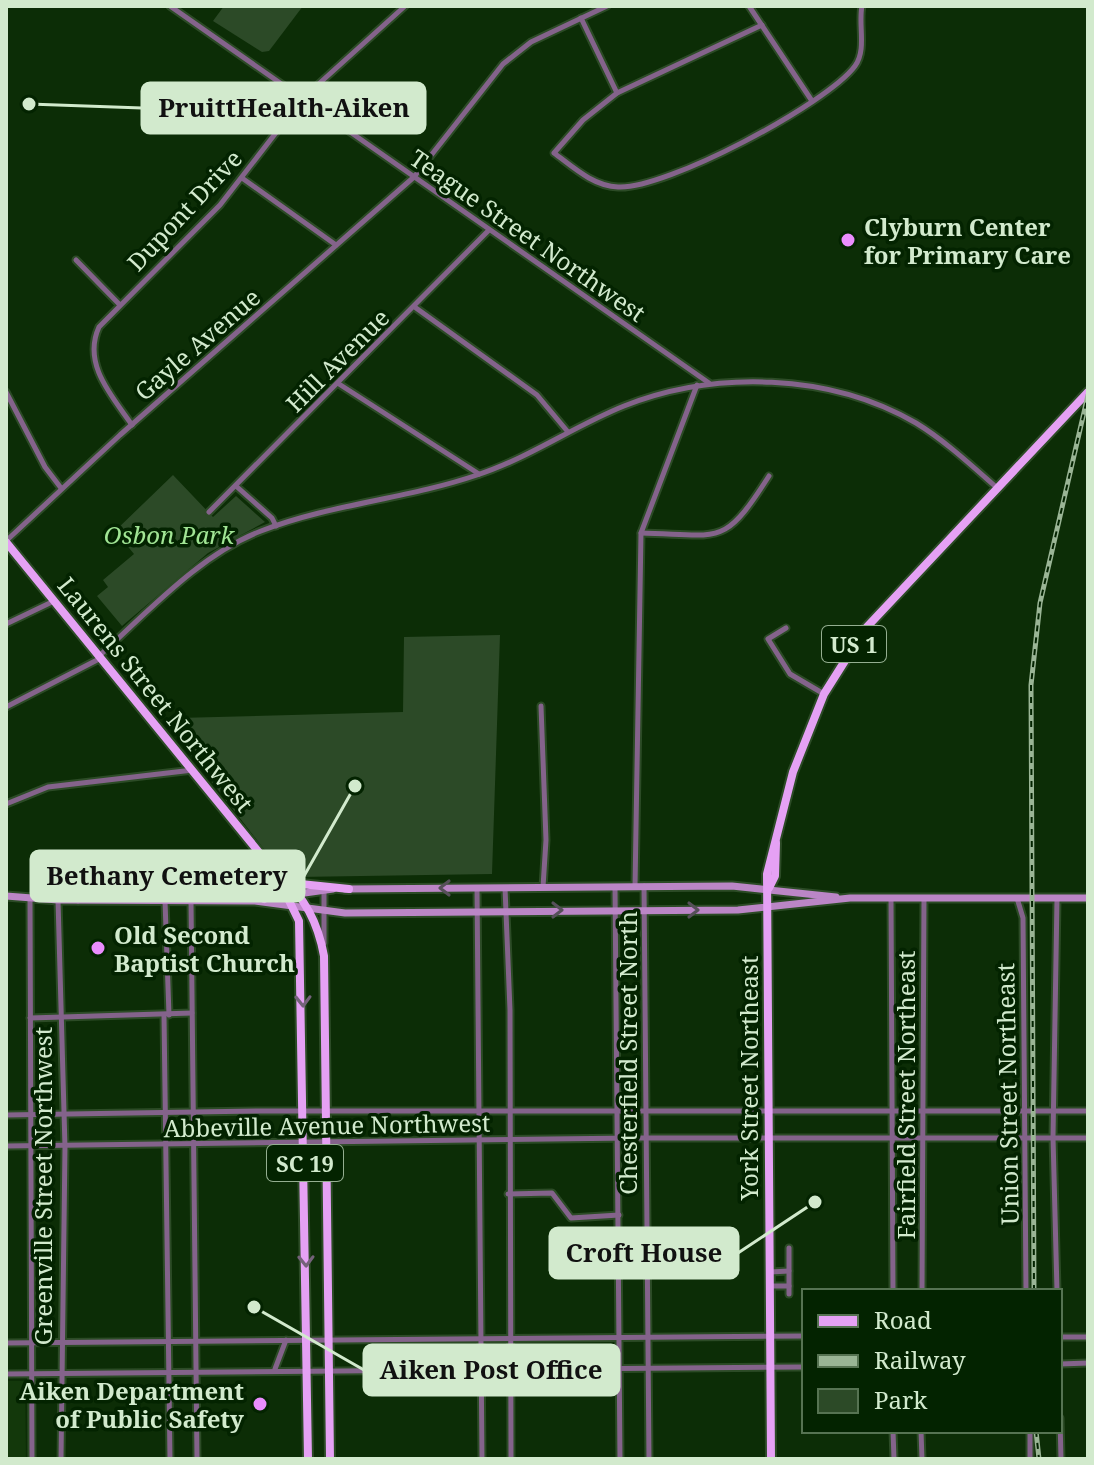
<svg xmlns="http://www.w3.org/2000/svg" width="1094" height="1465" font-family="'Noto Serif',serif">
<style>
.built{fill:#13380b}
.green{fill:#2c4a27}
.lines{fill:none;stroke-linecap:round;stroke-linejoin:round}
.street-casing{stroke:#2c4b26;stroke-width:9}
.secondary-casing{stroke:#2c4b26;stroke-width:11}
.primary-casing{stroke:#2c4b26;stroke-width:12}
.street{stroke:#84638b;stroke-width:5}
.secondary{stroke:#bb86c6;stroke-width:7}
.primary{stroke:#e5a1f4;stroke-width:8}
.rail-casing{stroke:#9ab595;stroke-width:5}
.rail{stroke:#032300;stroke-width:2;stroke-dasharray:6;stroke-linecap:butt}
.oneway{stroke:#565059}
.oneway2{stroke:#74627a}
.poi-dot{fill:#ea8dfd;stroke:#032300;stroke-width:3}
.labels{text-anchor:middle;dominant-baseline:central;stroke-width:7;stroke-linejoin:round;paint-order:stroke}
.shield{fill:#032300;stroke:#94ae90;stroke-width:2}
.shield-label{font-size:22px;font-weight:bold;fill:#d2eacd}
.street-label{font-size:24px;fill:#d2eacd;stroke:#032300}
.poi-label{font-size:24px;font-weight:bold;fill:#d2eacd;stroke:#032300;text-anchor:start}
.park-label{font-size:24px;font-style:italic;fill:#a1e594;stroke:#032300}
.leader{fill:none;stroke:#d2eacd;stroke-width:3}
.callout-dot{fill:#d2eacd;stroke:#032300;stroke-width:3}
.callout{fill:#d2eacd;stroke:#d2eacd;stroke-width:3}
.callout-label{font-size:26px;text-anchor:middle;font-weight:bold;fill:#111}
</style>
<rect width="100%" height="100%" fill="#0c2d06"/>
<polygon class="built" points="6,1381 25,1381 26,1459 6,1459"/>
<g class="green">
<polygon points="224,6 303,6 269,51 262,52 213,21"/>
<polygon points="173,475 213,517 236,496 265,522 208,553 122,626 97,596 108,587 103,580 134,554 115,531"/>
<polygon points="500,635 492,874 297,877 277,864 263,848 168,725 178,718 403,712 404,637"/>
</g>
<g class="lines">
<g class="street-casing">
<g id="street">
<polyline points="170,6 709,383"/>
<polyline points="749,6 812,101"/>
<polyline points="581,18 617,93"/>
<path d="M762,25L617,93L583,120L554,153C573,167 593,186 618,187C665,190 827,104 855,66C867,50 858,24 862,6"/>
<polyline points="242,178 336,245"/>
<polyline points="76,260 119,304"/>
<polyline points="416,308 537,395 568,432"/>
<polyline points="339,384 479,474"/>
<polyline points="6,392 45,467 61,488"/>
<path d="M132,425C112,396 82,364 99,327L220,205L302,99L405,6"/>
<polyline points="236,486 272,518 276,526"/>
<polyline points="209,512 489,230"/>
<path d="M641,533C722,535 723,548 769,476"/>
<polyline points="6,541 120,435 414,177 503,64 531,42 607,6"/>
<polyline points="6,624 54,601"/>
<polyline points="786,628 768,639 790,674 824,694"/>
<path d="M99,656C148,612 199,555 261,531C330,504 407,499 477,475C529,458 574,426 624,406C715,370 830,373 916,423C944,440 971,465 996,487"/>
<polyline points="541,706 546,840 543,887"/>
<polyline points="6,707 101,658"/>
<polyline points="6,804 48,787 193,770"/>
<polyline points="58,884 98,885"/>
<polyline points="77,884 78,901"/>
<polyline points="144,885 165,885"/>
<polyline points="644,886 649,1459"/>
<polyline points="615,887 620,1459"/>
<polyline points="635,887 641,533 697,385"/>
<polyline points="477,888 482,1459"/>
<polyline points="505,888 510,1010 511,1459"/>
<polyline points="324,891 324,943"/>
<polyline points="891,898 893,1291"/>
<polyline points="1017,898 1023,918 1026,1291"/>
<polyline points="30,899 32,1459"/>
<polyline points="1057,899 1053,1137 1057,1291"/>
<polyline points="58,900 65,1147 61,1459"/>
<polyline points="165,901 169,1015"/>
<polyline points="191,901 197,1459"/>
<polyline points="164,1016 170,1459"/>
<polyline points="30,1018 192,1013"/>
<polyline points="6,1115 261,1111 1088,1111"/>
<polyline points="6,1146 633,1138 1088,1138"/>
<polyline points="508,1194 552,1193 571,1218 619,1215"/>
<polyline points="789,1248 789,1294"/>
<polyline points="770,1272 789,1271"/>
<polyline points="770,1286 789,1286"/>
<polyline points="922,1291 924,898"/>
<polyline points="1060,1337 1088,1337"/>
<polyline points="6,1343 804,1336"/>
<polyline points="1060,1364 1088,1363"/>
<polyline points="275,1369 286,1340"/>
<polyline points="6,1374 804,1367"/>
<polyline points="1060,1418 1061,1459"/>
<polyline points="893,1431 894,1459"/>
<polyline points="921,1431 922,1459"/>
<polyline points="1030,1431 1030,1459"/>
</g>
</g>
<g class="secondary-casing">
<g id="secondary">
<polyline points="345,889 732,886 836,897"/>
<polyline points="6,896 58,900 255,901 345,913 738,910 850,898 1088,898"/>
<polyline points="262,899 333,889"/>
</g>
</g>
<g class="primary-casing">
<g id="primary">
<polyline points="6,542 275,872 299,921 308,1459"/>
<path d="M279,875C305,897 318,923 324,956L330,1459"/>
<polyline points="291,883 349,889"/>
<polyline points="769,888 775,876 776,843"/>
<polyline points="264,899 275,873"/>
<polyline points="771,1459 767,874 793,772 824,694 865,629 1088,392"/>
</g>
</g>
<use href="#street" class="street"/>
<use href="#secondary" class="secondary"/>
<use href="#primary" class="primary"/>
<g class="rail-casing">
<g id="rail">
<polyline points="1034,1291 1031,685 1040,603 1088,395"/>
<polyline points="1036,1431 1039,1459"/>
</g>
</g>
<use href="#rail" class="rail"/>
</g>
<defs><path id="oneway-chevron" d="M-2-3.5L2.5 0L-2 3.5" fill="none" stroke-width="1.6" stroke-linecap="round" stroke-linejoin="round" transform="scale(2)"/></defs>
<g class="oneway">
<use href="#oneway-chevron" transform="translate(445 888) rotate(180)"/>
<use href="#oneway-chevron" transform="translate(557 910)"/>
<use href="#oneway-chevron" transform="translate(693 910)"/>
</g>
<g class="oneway2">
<use href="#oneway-chevron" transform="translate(303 1001) rotate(89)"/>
<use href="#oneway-chevron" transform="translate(306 1261) rotate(89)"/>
</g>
<g class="poi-dot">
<circle cx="848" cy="240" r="8"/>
<circle cx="98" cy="948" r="8"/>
<circle cx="260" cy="1404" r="8"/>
</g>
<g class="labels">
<g class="shield">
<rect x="822" y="626" width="64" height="36" rx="6"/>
<rect x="267" y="1145" width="76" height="36" rx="6"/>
</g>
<g class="shield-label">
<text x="854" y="644">US 1</text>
<text x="305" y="1163">SC 19</text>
</g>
<g class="street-label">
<text transform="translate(184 210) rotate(-47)">Dupont Drive</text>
<text transform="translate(528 235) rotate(35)">Teague Street Northwest</text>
<text transform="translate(197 344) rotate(-41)">Gayle Avenue</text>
<text transform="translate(337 360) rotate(-45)">Hill Avenue</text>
<text transform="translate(156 694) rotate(51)">Laurens Street Northwest</text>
<text transform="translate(627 1053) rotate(-90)">Chesterfield Street North</text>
<text transform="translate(748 1078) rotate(-90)">York Street Northeast</text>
<text transform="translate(1007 1094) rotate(-91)">Union Street Northeast</text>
<text transform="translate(905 1095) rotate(-90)">Fairfield Street Northeast</text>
<text transform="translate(327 1125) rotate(-1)">Abbeville Avenue Northwest</text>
<text transform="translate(42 1186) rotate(-90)">Greenville Street Northwest</text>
</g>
<g class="poi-label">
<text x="864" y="226">Clyburn Center<tspan x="864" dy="28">for Primary Care</tspan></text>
<text x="114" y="934">Old Second<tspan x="114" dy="28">Baptist Church</tspan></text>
<text x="244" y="1390" text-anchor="end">Aiken Department<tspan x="244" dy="28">of Public Safety</tspan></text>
</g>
<g class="park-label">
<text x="169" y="534">Osbon Park</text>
</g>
</g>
<path class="leader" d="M29 104L142 108M355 786L304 876M815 1202L738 1253M254 1307L364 1370"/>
<g class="callout-dot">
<circle cx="29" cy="104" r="8"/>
<circle cx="355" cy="786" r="8"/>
<circle cx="815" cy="1202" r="8"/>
<circle cx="254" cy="1307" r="8"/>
</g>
<g class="callout">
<rect x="142" y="83" width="283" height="50" rx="8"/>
<rect x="31" y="851" width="273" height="50" rx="8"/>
<rect x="550" y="1228" width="188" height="50" rx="8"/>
<rect x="364" y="1345" width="255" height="50" rx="8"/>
</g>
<g class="callout-label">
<text x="284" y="117">PruittHealth-Aiken</text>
<text x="167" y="885">Bethany Cemetery</text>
<text x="644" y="1262">Croft House</text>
<text x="491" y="1379">Aiken Post Office</text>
</g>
<rect width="1094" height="1465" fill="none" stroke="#d2eacd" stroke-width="16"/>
<rect x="802" y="1289" width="260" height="144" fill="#032300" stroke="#567352" stroke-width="2"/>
<rect x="818" y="1315" width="40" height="12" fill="#e5a1f4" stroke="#567352" stroke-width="2"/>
<text x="874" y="1329" font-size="24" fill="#d2eacd">Road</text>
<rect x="818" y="1355" width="40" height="12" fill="#9ab595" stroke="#567352" stroke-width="2"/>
<text x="874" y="1369" font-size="24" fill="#d2eacd">Railway</text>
<rect x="818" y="1389" width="40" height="24" fill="#2c4a27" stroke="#567352" stroke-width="2"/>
<text x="874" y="1409" font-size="24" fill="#d2eacd">Park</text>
</svg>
